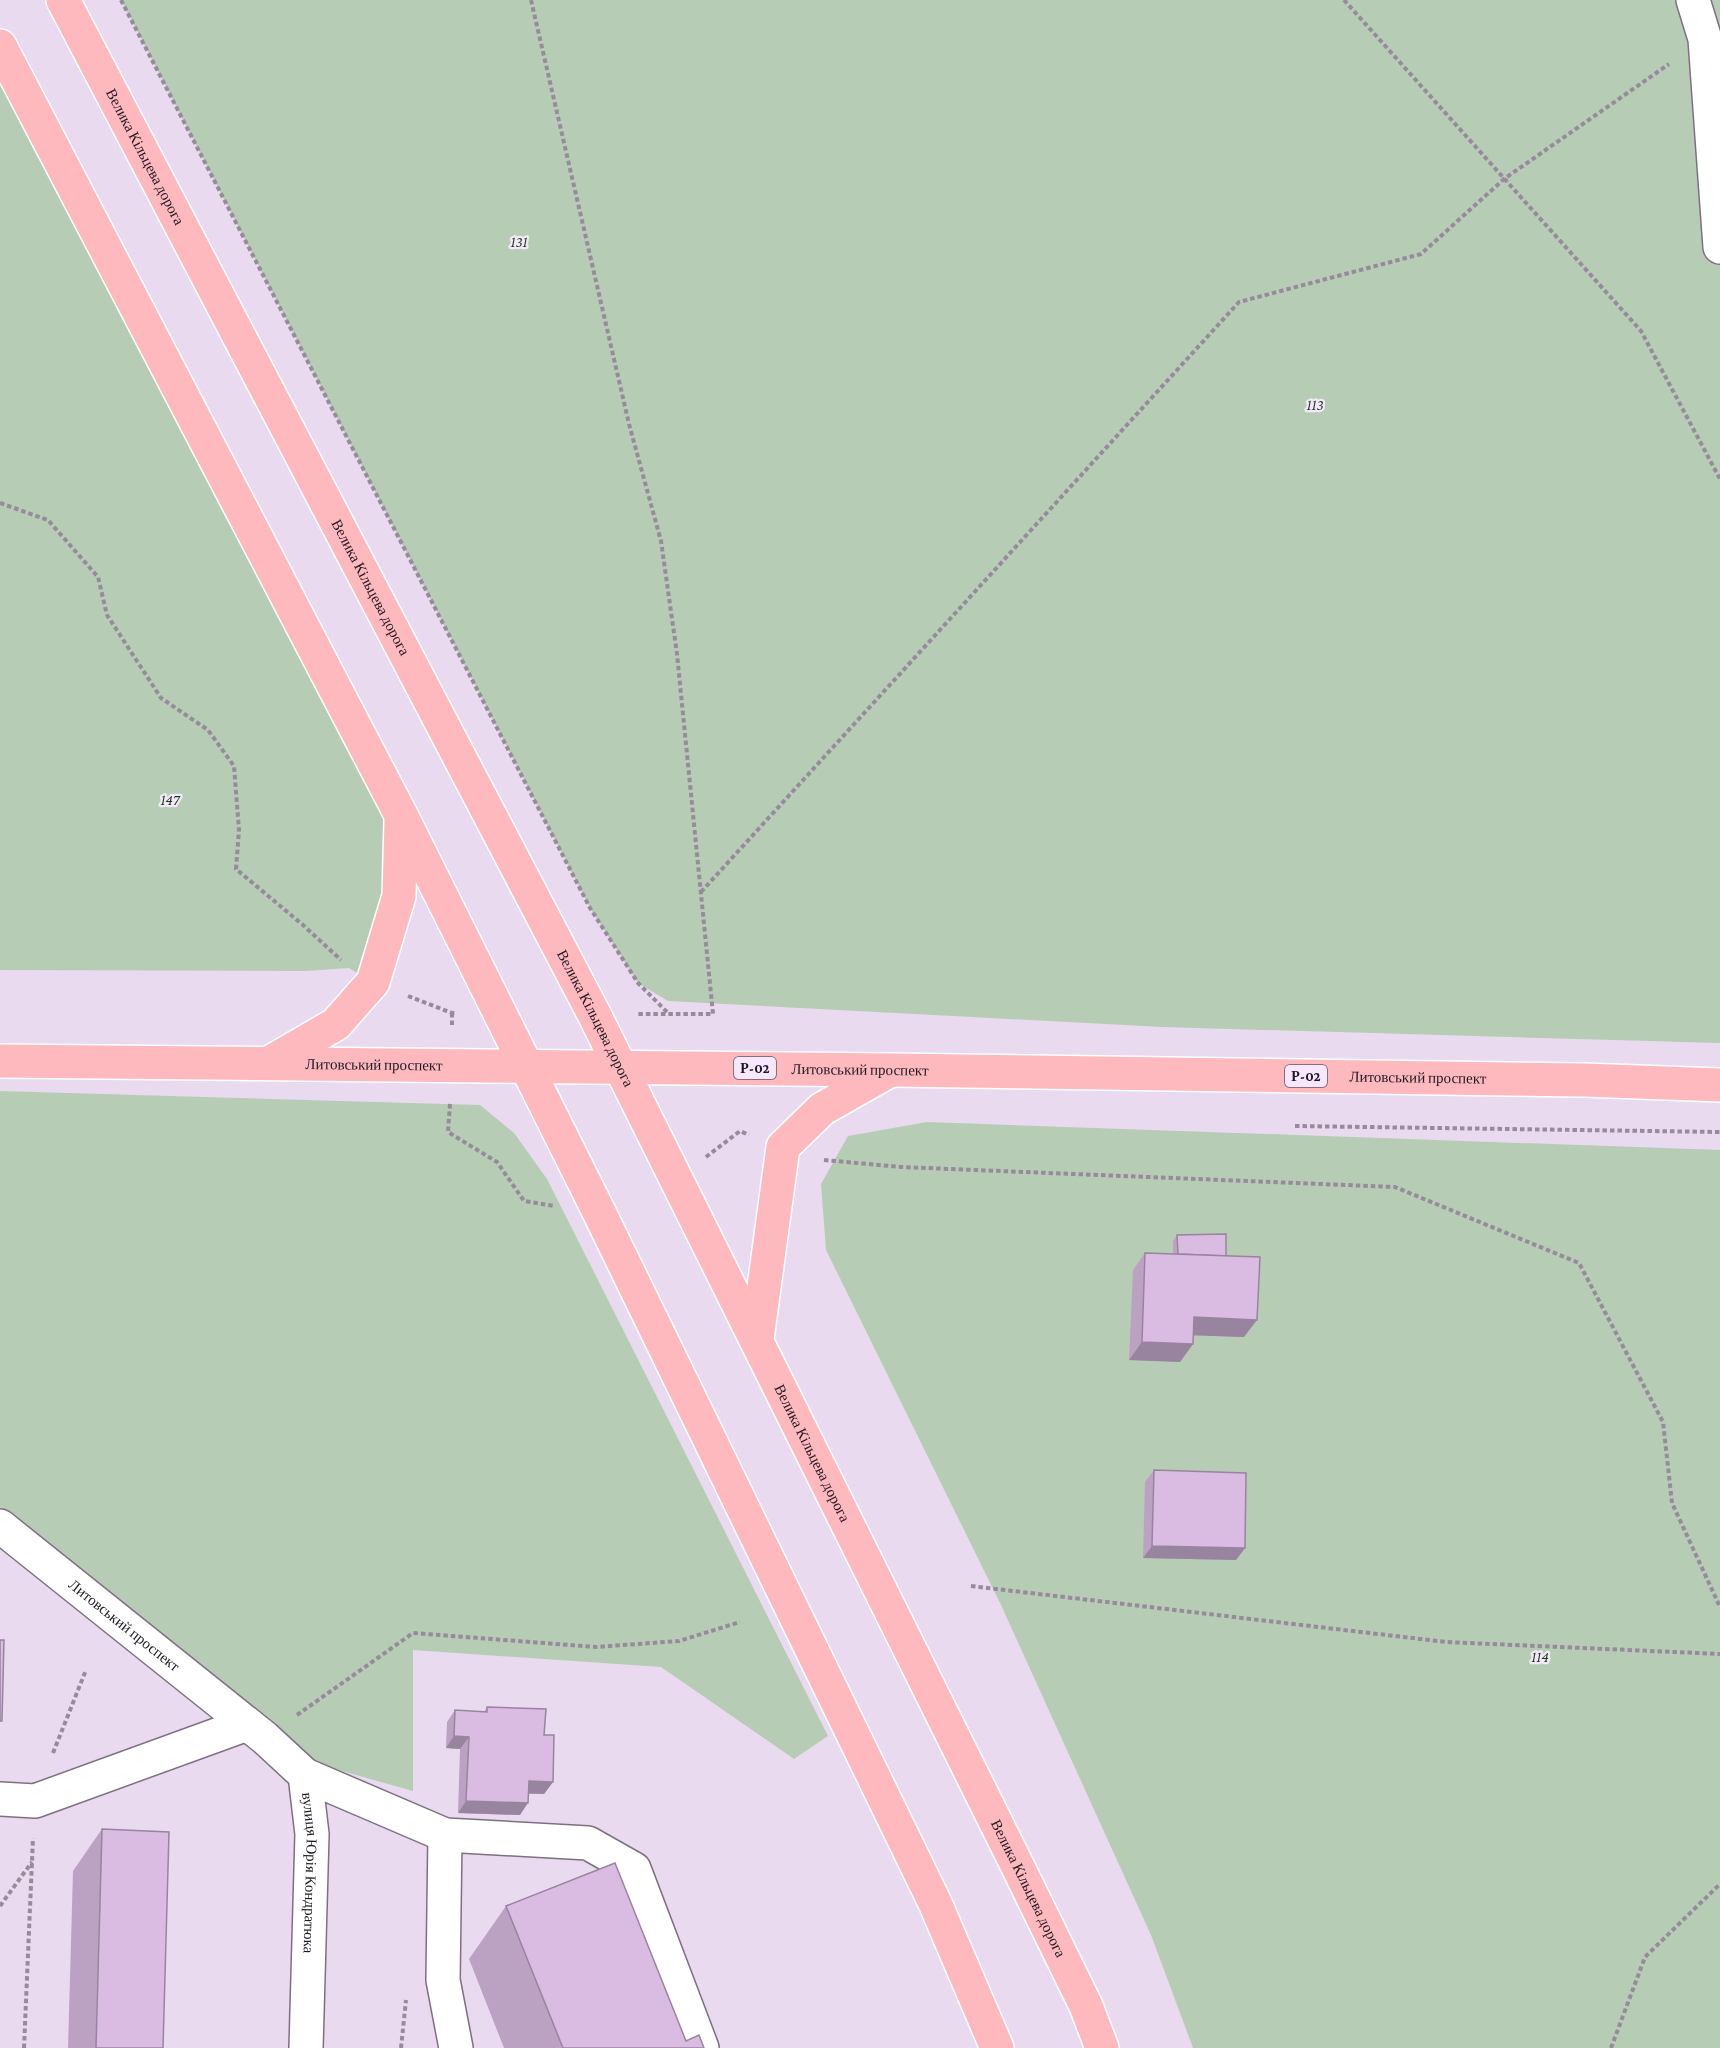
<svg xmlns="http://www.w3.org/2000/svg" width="1720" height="2048" font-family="'Crimson Pro',serif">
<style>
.green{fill:#b7ccb5}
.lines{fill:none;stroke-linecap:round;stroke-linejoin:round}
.minor-casing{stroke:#7e7083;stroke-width:36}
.major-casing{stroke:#fff;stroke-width:36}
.path{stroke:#968b9a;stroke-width:4;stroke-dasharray:4.5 3;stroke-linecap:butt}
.minor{stroke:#fff;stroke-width:33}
.major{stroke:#feb9bf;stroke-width:33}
.wall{fill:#bba2c3}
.shaded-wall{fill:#99849f}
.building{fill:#dabce3;stroke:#99849f;stroke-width:1.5}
.labels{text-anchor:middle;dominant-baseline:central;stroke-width:4.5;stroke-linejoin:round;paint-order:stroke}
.shield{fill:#f6e7fc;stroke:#605763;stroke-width:1.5}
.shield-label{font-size:14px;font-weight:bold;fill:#1f1921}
.street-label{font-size:15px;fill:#1f1921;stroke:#f6e7fc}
.park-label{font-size:15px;font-style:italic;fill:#0f3f0f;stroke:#f6e7fc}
</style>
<rect width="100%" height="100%" fill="#e9daef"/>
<g class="green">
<polygon points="121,0 1720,0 1720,1043 1162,1027 668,1001 638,983 590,908"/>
<polygon points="0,46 401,815 373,982 349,968 306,971 0,970"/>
<polygon points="0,1091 480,1105 514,1133 547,1179 828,1736 794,1759 661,1667 413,1650 413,1791 317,1764 0,1507"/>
<polygon points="927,1122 1720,1150 1720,2048 1193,2048 1151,1935 1001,1605 826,1250 821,1184 848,1136"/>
</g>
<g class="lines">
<g class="minor-casing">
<g id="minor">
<polyline points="1693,0 1705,39 1720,247"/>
<path id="s1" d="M0,1526L265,1738L305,1775L312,1834L306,2048"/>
<polyline points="305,1775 445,1835 588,1843 634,1869 702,2048"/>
<polyline points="0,1799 35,1801 247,1724"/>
<polyline points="445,1835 443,1980 456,2048"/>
</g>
</g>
<g class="major-casing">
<g id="major">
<path id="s2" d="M63,0L595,1016L1017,1865L1086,2006L1102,2048"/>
<polyline points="0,46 401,815 599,1212 935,1903 997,2048"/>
<path id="s3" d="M0,1061L891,1070L1584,1080L1720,1085"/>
<polyline points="269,1063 336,1024 373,982 399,896 401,820"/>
<polyline points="757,1339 783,1147 822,1109 889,1071"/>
</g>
</g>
<g class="path">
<polyline points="121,0 590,908 638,983 667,1012"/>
<polyline points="531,0 629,424 661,541 677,654 713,1014 636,1014"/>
<polyline points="1344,0 1641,331 1720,479"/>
<polyline points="0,503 48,520 98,577 107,615 161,698 208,730 234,766 239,830 236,869 303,925 341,960"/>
<polyline points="701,892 1239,302 1421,254 1504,179 1669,64"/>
<polyline points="408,996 452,1013 457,1013"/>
<polyline points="452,1013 452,1028"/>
<polyline points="450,1104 448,1132 497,1162 524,1201 554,1206"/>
<polyline points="1295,1126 1720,1132"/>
<polyline points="706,1157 740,1131 749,1135"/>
<polyline points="824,1160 901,1167 1395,1187 1579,1263 1663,1422 1672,1503 1720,1607"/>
<polyline points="971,1586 1446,1642 1720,1654"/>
<polyline points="297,1715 413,1633 596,1647 679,1641 740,1622"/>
<polyline points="53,1753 86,1670"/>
<polyline points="0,1906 32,1862"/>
<polyline points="24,2048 33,1838"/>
<polyline points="401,2048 406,2000"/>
<polyline points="1611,2048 1645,1957 1720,1884"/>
</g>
<use href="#minor" class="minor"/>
<use href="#major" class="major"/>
</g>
<g class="wall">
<polygon points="1177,1235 1226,1256 1244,1337 1193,1335 1193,1344 1180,1362 1129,1360 1133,1270 1145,1253 1173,1254 1173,1241"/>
<polygon points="1154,1470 1245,1548 1236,1560 1143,1558 1145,1482"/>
<polygon points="487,1707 544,1735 553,1782 544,1794 529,1794 520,1815 458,1813 460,1749 446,1748 447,1722 455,1710 484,1712"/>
<polygon points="102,1829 163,2048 68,2048 73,1871"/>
<polygon points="506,1906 686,2041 704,2048 504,2048 469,1959"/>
</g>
<g class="shaded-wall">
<polygon points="1194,1317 1257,1320 1244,1337 1182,1335"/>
<polygon points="1142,1342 1193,1344 1180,1362 1129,1360"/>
<polygon points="1152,1546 1245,1548 1236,1560 1143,1558"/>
<polygon points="454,1736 469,1737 460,1749 446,1748"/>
<polygon points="529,1781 553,1782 544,1794 521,1793"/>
<polygon points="466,1801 528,1803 520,1815 458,1813"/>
</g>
<g class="building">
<polygon points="1226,1234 1226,1256 1178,1254 1177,1235"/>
<polygon points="1145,1253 1260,1257 1257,1320 1194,1317 1193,1344 1142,1342"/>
<polygon points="1154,1470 1246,1473 1245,1548 1152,1546"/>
<polygon points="0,1640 4,1640 2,1721 0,1721"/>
<polygon points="487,1707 546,1709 544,1735 554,1735 553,1782 529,1781 528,1803 466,1801 469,1737 454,1736 455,1710 487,1712"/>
<polygon points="102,1829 169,1832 163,2048 96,2048"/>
<polygon points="615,1863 686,2041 699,2035 704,2048 563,2048 506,1906"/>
</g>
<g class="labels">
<g class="shield">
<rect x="734" y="1057" width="42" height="22" rx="4.5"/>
<rect x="1285" y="1065" width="42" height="22" rx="4.5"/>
</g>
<g class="shield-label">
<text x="755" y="1068">Р-02</text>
<text x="1306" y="1076">Р-02</text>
</g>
<g class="street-label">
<text stroke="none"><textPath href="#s2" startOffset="177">Велика Кільцева дорога</textPath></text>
<text stroke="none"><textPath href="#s2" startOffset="663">Велика Кільцева дорога</textPath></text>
<text stroke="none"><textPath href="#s2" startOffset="1149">Велика Кільцева дорога</textPath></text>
<text stroke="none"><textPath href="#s3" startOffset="374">Литовський проспект</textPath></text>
<text stroke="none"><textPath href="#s3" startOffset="860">Литовський проспект</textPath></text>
<text stroke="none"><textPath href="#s3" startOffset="1418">Литовський проспект</textPath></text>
<text stroke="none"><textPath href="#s2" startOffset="1635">Велика Кільцева дорога</textPath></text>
<text stroke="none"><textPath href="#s1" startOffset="159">Литовський проспект</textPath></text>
<text stroke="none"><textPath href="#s1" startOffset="492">вулиця Юрія Кондратюка</textPath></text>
<text stroke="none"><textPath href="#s2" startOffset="2121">Велика Кільцева дорога</textPath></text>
</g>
<g class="park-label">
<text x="519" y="242">131</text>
<text x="1315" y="405">113</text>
<text x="170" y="800">147</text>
<text x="1540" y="1657">114</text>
</g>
</g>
</svg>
